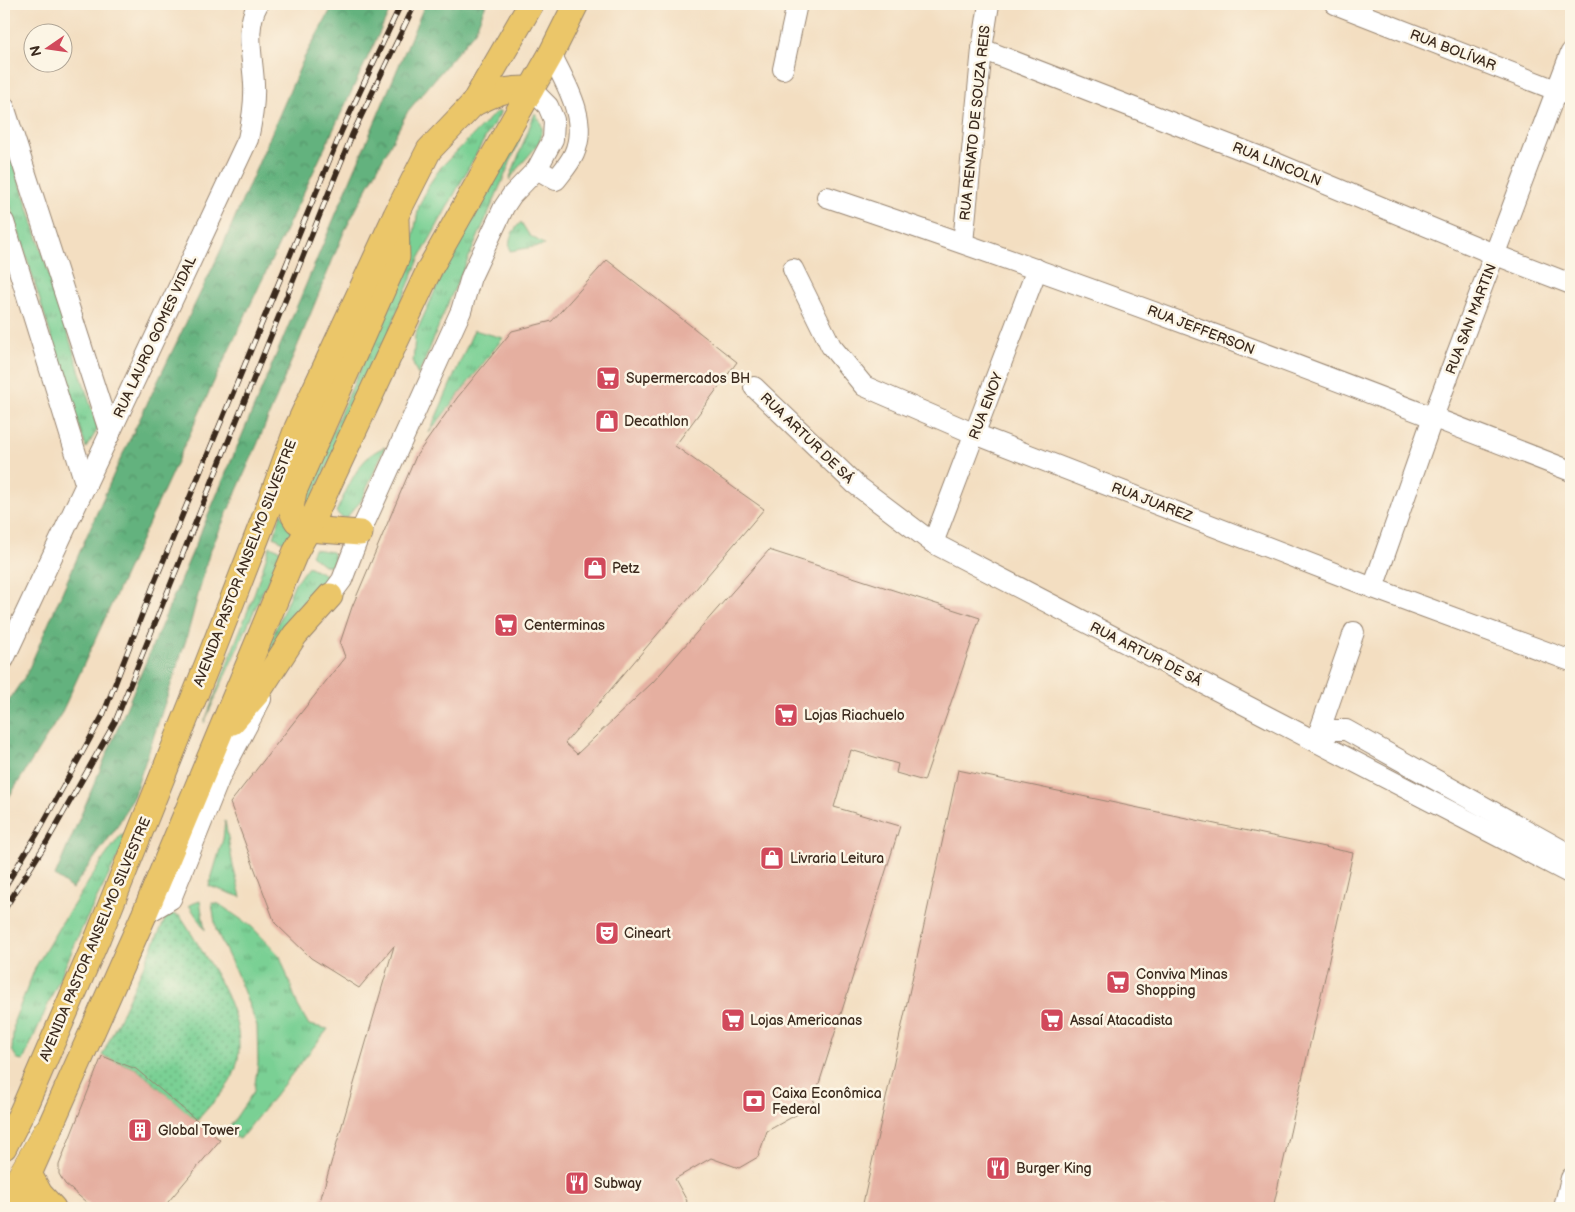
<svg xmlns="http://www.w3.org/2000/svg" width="1575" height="1212" font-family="'Balsamiq Sans',sans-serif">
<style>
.grass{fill:url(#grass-tufts);stroke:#5a7d59}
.forest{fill:url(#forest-crowns);stroke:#4f6e4e}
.park{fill:url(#park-dots);stroke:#5a7d59}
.building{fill:#e5afa0}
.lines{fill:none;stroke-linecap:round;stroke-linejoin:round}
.minor-casing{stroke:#978470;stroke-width:22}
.major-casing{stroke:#978470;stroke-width:27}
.highway-casing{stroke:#978470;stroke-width:29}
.minor{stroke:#fff;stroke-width:20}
.major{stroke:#ebc669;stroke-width:25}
.highway{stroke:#ebc669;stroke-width:28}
.rail-casing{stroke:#3b2a1e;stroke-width:5.5}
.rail{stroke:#fcf5e5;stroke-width:4;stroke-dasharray:11;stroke-linecap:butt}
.labels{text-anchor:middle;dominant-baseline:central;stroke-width:5;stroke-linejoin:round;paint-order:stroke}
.street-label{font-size:14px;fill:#3b2a1e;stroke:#fcf5e5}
.poi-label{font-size:14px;fill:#3b2a1e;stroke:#fcf5e5;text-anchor:start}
</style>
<defs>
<pattern id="grass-tufts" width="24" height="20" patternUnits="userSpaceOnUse" patternTransform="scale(1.25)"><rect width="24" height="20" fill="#7ad094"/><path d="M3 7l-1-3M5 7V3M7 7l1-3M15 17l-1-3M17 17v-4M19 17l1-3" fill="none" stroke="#65a978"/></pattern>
<pattern id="forest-crowns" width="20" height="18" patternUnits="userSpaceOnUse" patternTransform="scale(1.25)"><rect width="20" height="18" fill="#63b27e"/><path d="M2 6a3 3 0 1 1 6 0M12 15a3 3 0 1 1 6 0" fill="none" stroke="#539167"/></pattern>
<pattern id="park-dots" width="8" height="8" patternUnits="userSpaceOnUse" patternTransform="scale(1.25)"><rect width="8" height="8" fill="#7ad094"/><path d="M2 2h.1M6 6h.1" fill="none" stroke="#65a978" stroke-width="1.8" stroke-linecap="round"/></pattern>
</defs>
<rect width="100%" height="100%" fill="#fcf5e5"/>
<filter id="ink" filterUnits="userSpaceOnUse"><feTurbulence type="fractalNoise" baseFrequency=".02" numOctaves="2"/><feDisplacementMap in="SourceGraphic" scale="10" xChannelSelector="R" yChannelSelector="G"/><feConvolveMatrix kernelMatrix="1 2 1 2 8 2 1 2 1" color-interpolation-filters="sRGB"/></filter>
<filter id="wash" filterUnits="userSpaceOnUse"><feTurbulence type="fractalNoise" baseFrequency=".0096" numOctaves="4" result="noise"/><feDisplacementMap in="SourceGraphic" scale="20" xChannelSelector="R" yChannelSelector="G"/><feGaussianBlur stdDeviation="1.12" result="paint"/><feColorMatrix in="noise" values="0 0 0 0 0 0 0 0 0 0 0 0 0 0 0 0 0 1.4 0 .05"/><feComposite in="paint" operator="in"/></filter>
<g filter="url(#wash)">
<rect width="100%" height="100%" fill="#f3dec1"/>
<g class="grass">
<polygon points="496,112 501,112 485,138 419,259 380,354 306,512 303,506 338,418 400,283 410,254 419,206 430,183 441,167"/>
<path d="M535,113C551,133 537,146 524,161C518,167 514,174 509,180Z"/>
<polygon points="4,132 98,429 86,448 4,185"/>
<path d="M517,139H520C497,194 474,247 449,301C438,325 430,351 418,375L413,364L415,335L444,271Z"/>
<path d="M521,222L529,235L545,245L510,251C508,237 512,232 521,222Z"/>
<polygon points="474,330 503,338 429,433"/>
<path d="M385,447L361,501L346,518L341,517L336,512C348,489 358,456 385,447Z"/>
<polygon points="281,513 295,534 289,545 274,537"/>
<polygon points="270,546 285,552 263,591 204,723 252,600"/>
<polygon points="314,549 332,552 335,558 331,566 324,565 311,555"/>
<polygon points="308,566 328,576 298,608 285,626 289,631 252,686 294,585"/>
<polygon points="225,821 233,866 241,897 209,886 223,839"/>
<polygon points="127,834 123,847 83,926 23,1061 18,1060 12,1050 14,1021 36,966 61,924 104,858 120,836"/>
<polygon points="200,901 205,930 189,905"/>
<polygon points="212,903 219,904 252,927 280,956 298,1006 309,1025 328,1029 240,1139 226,1132 254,1091 258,1063 257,1026 236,972 216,930"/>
</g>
<g class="forest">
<polygon points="334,4 393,4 210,390 61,714 4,805 4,707 26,675 119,462 220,252 304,58"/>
<polygon points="425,4 486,4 475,31 408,111 344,232 257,445 209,554 186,640 134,795 117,827 72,889 55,876"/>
</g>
<path class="park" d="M168,913L180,916C190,931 199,946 208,961C228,995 250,1036 233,1076C225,1093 208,1106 197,1121L136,1069L102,1056Z"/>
<g id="blocks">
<g class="building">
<polygon points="607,260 737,362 675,446 764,509 565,743 577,754 653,682 769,550 980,618 924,781 896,773 898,764 851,750 834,807 900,826 812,1106 767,1131 758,1157 739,1168 711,1158 675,1179 687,1201 684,1208 318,1208 394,946 359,988 311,958 275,923 230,803 345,657 340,643 352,607 416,456 457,398 512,331 552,321"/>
<polygon points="958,770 1353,853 1273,1208 862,1208"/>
<polygon points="102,1056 136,1069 220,1140 163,1208 93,1208 65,1184 59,1174 59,1165"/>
</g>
</g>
</g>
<g filter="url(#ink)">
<use href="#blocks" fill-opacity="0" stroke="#978470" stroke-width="1"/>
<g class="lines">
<g class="minor-casing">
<g id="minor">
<polyline points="1335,4 1571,96"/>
<polyline points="982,49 1271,161 1496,255 1571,284"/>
<polyline points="783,69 797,4"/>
<polyline points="4,106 110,434"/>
<path d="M537,169L556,180C562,172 570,163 574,154C589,120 566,84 551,54"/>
<path d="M827,197C1078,281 1325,375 1571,471"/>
<polyline points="4,222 86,486"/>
<polyline points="963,243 982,49 989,4"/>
<polyline points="793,269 831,346 864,386 975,434 1373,588 1571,661"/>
<polyline points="754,387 855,484 933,543 1571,874"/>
<polyline points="933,543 1037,269"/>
<polyline points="1373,588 1433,417 1571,52"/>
<polyline points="321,608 342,580 360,533 461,311 471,277 504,207 512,195 537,169 553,139 554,120 548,106 531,89"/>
<path d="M4,659L248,139C252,121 255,103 254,84C253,58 244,28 258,4"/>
<polyline points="1319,736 1329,730 1346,730 1571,855"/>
<polyline points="1316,741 1354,632"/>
<polyline points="144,915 171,899 220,777 261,699"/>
<polyline points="1564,1208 1571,1178"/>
</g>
</g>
<g class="major-casing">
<g id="major">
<path d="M473,104C495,93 505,88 531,89"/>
<polyline points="360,533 308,529 297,521 294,516 291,508 294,491 397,257 396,220"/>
<polyline points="232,722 258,692 295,635 330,596"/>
<polyline points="4,1147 22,1112 98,937 207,665 264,519 297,428 396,215 429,150 473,104 531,4"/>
<polyline points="53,1208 40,1194 29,1174 144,915 295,553 308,529 430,268 551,54 576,4"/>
</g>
</g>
<g class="highway-casing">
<polyline id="highway" points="27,1208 21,1197 21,1177 47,1132"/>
</g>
<use href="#minor" class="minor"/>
<use href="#major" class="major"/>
<use href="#highway" class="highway"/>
<g class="rail-casing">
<g id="rail">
<polyline points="4,888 37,834 103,715 153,586 342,130 401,4"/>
<polyline points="4,910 48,840 115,722 352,135 415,4"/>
</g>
</g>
<use href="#rail" class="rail"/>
</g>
</g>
<defs>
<g id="supermarket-square" transform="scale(1.25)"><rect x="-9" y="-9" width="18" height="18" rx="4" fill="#d1495b" stroke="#fcf5e5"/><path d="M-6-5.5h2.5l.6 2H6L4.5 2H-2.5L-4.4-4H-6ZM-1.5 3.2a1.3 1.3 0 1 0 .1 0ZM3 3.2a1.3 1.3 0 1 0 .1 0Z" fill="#fff"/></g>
<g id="shop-square" transform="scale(1.25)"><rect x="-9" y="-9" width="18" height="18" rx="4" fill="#d1495b" stroke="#fcf5e5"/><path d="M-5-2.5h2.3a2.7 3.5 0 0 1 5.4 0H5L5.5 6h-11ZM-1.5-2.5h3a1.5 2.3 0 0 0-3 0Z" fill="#fff"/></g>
<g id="theatre-square" transform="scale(1.25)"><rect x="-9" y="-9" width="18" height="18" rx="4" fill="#d1495b" stroke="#fcf5e5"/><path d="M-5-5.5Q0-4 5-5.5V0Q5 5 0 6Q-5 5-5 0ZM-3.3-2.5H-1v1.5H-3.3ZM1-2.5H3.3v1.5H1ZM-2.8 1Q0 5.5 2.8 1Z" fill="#fff"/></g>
<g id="bank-square" transform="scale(1.25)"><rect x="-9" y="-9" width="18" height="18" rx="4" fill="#d1495b" stroke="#fcf5e5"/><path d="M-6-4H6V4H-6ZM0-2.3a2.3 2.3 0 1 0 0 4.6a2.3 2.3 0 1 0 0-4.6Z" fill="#fff"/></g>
<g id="building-square" transform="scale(1.25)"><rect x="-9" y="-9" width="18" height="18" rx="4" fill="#d1495b" stroke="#fcf5e5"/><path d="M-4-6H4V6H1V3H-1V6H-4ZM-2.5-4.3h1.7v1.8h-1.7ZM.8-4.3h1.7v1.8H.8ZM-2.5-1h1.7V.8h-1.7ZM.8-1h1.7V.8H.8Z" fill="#fff"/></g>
<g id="restaurant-square" transform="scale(1.25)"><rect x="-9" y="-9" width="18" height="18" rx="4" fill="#d1495b" stroke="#fcf5e5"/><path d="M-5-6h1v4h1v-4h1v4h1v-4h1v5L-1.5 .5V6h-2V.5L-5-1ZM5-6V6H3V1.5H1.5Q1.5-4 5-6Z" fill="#fff"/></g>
</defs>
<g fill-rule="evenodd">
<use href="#supermarket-square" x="608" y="378"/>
<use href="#shop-square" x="607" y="421"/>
<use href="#shop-square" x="595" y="568"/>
<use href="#supermarket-square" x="506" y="625"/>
<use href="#supermarket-square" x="786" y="715"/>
<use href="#shop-square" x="772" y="858"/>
<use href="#theatre-square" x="607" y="933"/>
<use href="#supermarket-square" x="1118" y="982"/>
<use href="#supermarket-square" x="733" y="1020"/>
<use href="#supermarket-square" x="1052" y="1020"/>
<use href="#bank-square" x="754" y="1101"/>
<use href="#building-square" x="140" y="1130"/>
<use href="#restaurant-square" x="998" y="1168"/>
<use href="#restaurant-square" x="577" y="1183"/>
</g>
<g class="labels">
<g class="street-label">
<text transform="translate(1453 50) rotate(21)">RUA BOLÍVAR</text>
<text transform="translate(975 123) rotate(-84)">RUA RENATO DE SOUZA REIS</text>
<text transform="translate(1277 164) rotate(22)">RUA LINCOLN</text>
<text transform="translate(1471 319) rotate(-69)">RUA SAN MARTIN</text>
<text transform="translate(1201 330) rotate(21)">RUA JEFFERSON</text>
<text transform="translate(155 337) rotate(-65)">RUA LAURO GOMES VIDAL</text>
<text transform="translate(986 406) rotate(-69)">RUA ENOY</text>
<text transform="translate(807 438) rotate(44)">RUA ARTUR DE SÁ</text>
<text transform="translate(1152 502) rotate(21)">RUA JUAREZ</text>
<text transform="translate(245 563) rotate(-69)">AVENIDA PASTOR ANSELMO SILVESTRE</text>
<text transform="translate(1146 654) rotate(27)">RUA ARTUR DE SÁ</text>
<text transform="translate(95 939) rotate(-67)">AVENIDA PASTOR ANSELMO SILVESTRE</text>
</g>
<g class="poi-label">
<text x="626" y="378">Supermercados BH</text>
<text x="624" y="421">Decathlon</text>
<text x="612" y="568">Petz</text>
<text x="524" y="625">Centerminas</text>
<text x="804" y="715">Lojas Riachuelo</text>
<text x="790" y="858">Livraria Leitura</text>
<text x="624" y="933">Cineart</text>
<text x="1136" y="974">Conviva Minas<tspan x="1136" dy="16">Shopping</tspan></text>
<text x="750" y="1020">Lojas Americanas</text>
<text x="1070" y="1020">Assaí Atacadista</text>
<text x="772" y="1093">Caixa Econômica<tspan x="772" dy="16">Federal</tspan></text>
<text x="158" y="1130">Global Tower</text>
<text x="1016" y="1168">Burger King</text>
<text x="594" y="1183">Subway</text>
</g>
</g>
<rect width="1575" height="1212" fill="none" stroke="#fcf5e5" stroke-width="20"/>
<g transform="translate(48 48) rotate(257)"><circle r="24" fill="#fcf5e5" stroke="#afa495"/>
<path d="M0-4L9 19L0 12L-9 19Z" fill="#d1495b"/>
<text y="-8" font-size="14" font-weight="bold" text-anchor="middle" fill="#3b2a1e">N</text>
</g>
</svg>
